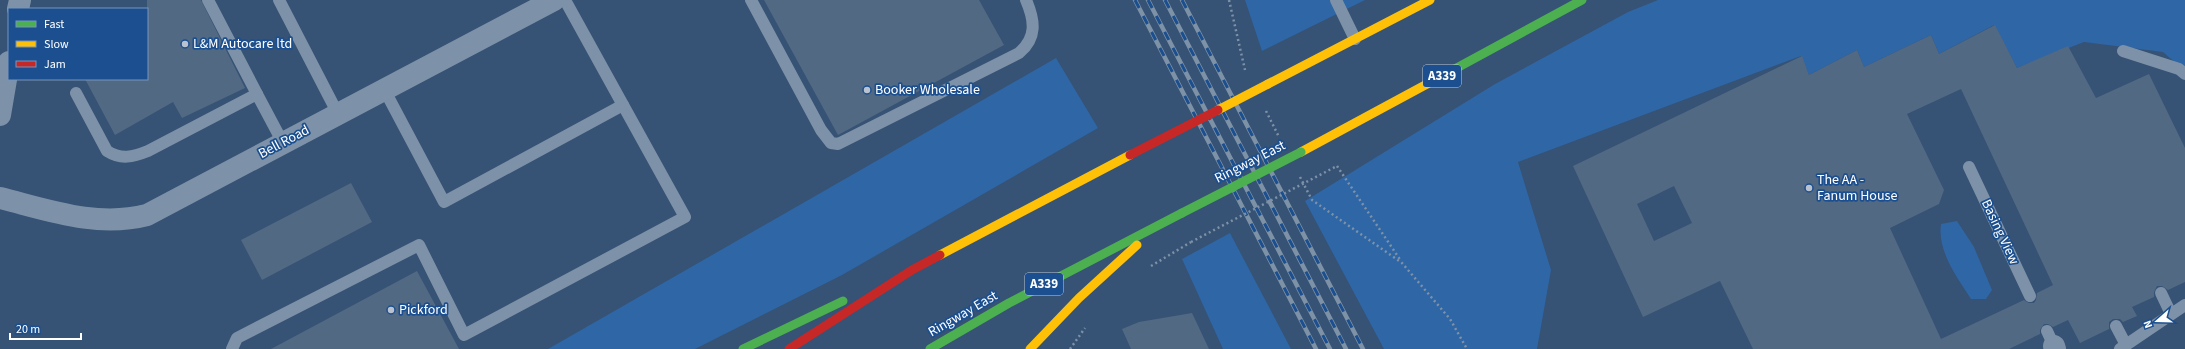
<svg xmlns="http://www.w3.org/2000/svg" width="2185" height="349" font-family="'Source Sans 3',sans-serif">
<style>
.green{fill:#2f66a5}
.building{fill:#526984;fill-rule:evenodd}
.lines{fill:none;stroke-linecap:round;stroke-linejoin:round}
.path{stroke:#7d92a8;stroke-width:2.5;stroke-dasharray:2 3;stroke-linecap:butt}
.lane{stroke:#7d92a8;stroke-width:12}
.street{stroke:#7d92a8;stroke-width:22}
.fast{stroke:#4caf50;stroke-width:9}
.slow{stroke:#ffc107;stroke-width:9}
.jam{stroke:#c62828;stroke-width:9}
.rail-casing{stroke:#7e92a7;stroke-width:4.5}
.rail{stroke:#1b4f8f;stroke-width:3;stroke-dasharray:9;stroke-linecap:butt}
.path-bridge{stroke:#7d92a8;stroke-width:2.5;stroke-dasharray:2 3;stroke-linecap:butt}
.fast-bridge{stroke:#4caf50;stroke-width:9}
.slow-bridge{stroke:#ffc107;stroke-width:9}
.jam-bridge{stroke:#c62828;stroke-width:9}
.poi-dot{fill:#b9c2ce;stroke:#1b4f8f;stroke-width:1.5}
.labels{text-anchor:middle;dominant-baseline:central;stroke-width:3.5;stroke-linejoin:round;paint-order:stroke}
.shield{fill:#1b4f8f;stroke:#bbcadd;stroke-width:1}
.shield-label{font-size:13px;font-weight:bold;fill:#fff}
.poi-label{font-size:14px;fill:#fff;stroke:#1b4f8f;text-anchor:start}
.street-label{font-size:14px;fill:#fff;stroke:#1b4f8f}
</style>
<rect width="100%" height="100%" fill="#365274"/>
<g class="green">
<polygon points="1245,0 1365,0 1262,51"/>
<polygon points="1658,0 2185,0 2185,71 2163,52 2084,42 2017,68 1994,25 1939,54 1931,35 1864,67 1857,50 1809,75 1801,56 1518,162 1551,270 1537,349 1384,349 1305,201 1495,84 1628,12"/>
<polygon points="1056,58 1098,128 842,275 695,349 548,349"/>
<path d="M1957,221L1974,247L1992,290L1986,299H1971C1957,277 1937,251 1941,224Z"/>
<polygon points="1230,233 1291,349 1223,349 1182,259"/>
</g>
<g class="building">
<polygon points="147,0 201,0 245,88 182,118 173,102 115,135 85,79 147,79"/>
<polygon points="764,0 979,0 1004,45 838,135"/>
<path d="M1995,25L2017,68L2068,46L2096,98L2149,74L2185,148V282L2168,290L2162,286H2157L2154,292V297L2132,307L2137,316L2123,322L2120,319H2113L2109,322V329L2080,343L2068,320L2053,327L2048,324H2044L2040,330V334L2009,349H1753L1720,281L1643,317L1573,166L1802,56L1809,75L1857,50L1864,67L1931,35L1939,54ZM1961,89L2053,285L2037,293L2036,300L2034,303H2029L2024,300L1941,339L1890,228L1939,204L1944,190L1907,114ZM1674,186L1692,223L1654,241L1637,204Z"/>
<polygon points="351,183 372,222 262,280 241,240"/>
<polygon points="417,271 459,349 271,349"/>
<polygon points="1192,313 1209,349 1131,349 1122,329 1139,322"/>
</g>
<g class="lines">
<g class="path">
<polyline points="1229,0 1245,70"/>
<polyline points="1266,111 1279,137"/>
<polyline points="1337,166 1401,261"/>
<polyline points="1300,177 1312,200 1402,263 1450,319 1467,349"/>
<polyline points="1151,266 1191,242"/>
<polyline points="1070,349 1085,328"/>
</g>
<g class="lane">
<polyline points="208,0 257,94"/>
<polyline points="279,0 338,114"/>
<path d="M751,0L821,130L831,143L838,144L1019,53C1037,38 1035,21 1026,0"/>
<polyline points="1336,0 1355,39"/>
<polyline points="2123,51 2179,69 2185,74"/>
<polyline points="384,89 444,202 623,105 565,0"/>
<path d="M76,93L107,151C121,160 133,157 148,151L257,94L283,143"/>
<polyline points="1969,167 2030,296"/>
<polyline points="2161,293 2171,314"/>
<polyline points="2116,326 2126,345"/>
<polyline points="2047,331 2054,346"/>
<polyline points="232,349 237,338 419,245 464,335 685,217 623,105"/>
<polyline points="2120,349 2185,305"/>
</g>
<g class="street">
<polyline points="18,9 20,0"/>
<polyline points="0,115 9,62"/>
<path d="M0,198C48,210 97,228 147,215L554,0"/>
<polyline points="2054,346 2055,349"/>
</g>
<g class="fast">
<polyline points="1453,70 1582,0"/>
<polyline points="743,349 843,301"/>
<polyline points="930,349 1009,303 1182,213"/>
</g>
<g class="slow">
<polyline points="1268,84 1430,0"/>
<polyline points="1301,152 1453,70"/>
<polyline points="940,255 1130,155"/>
<polyline points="1030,349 1079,298 1137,245"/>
</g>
<polyline class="jam" points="789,349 912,270 940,255"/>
<g class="rail-casing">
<g id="rail">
<polyline points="1135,0 1316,349"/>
<polyline points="1148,0 1330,349"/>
<polyline points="1165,0 1346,349"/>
<polyline points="1182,0 1363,349"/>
</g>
</g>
<use href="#rail" class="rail"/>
<polyline class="path-bridge" points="1191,242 1337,166"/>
<polyline class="fast-bridge" points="1182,213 1301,152"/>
<polyline class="slow-bridge" points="1218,110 1268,84"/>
<polyline class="jam-bridge" points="1130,155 1218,110"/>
</g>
<g class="poi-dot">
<circle cx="185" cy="44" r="4"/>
<circle cx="867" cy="90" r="4"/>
<circle cx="1809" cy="188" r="4"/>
<circle cx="391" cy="310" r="4"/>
</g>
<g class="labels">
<g class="shield">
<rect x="1423" y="65" width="38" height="22" rx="3"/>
<rect x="1025" y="273" width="38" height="22" rx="3"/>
</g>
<g class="shield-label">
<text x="1442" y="76">A339</text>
<text x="1044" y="284">A339</text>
</g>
<g class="poi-label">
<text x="193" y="44">L&amp;M Autocare ltd</text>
<text x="875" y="90">Booker Wholesale</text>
<text x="1817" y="180">The AA -<tspan x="1817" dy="16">Fanum House</tspan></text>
<text x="399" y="310">Pickford</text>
</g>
<g class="street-label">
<text transform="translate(284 142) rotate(-28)">Bell Road</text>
<text transform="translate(1250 162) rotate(-27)">Ringway East</text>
<text transform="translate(2000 232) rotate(65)">Basing View</text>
<text transform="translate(963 314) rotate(-30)">Ringway East</text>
</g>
</g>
<rect x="8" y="8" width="140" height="72" fill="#1b4f8f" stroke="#7695bc"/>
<rect x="16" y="21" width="20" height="6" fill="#4caf50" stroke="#7695bc"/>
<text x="44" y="28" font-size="12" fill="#ffffff">Fast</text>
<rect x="16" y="41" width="20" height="6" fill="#ffc107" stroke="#7695bc"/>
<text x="44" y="48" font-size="12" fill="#ffffff">Slow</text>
<rect x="16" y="61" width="20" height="6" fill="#c62828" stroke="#7695bc"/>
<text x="44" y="68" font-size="12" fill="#ffffff">Jam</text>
<g transform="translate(2157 321) rotate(250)" stroke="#1b4f8f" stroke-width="3" paint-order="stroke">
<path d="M0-3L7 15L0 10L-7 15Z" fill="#ffffff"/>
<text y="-6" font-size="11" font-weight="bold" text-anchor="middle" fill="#ffffff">N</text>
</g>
<path d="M10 333v6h71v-6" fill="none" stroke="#ffffff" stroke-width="2"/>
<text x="16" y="333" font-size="12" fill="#ffffff" stroke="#1b4f8f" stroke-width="3" paint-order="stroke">20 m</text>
</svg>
